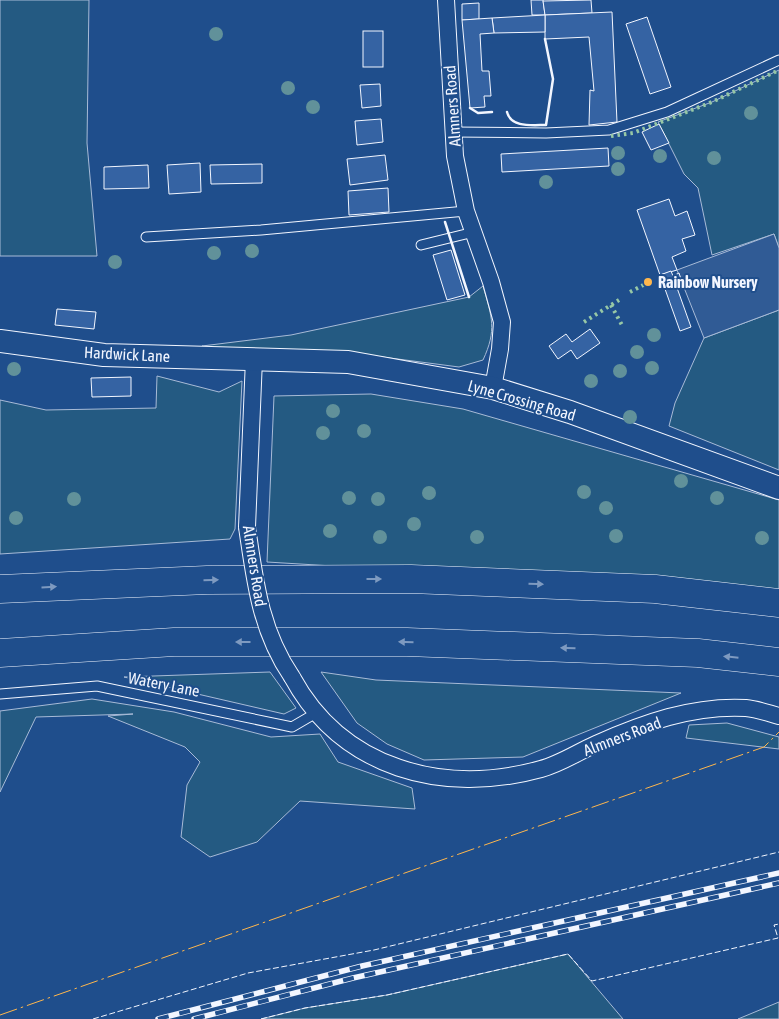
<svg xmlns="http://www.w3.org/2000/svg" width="779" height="1019" font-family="'Asap Condensed',sans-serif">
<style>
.green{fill:#245a82;stroke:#a8bbd7}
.parking{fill:#305b95;stroke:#a8bbd7}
.building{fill:#3563a3;stroke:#f2f6ff}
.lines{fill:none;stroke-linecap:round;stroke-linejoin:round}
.lane-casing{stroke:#f2f6ff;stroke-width:11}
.street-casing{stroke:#f2f6ff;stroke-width:18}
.secondary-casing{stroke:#f2f6ff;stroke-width:24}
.highway-casing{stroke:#f2f6ff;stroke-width:29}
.lane{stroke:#1f4e8c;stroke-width:9}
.street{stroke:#1f4e8c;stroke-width:16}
.secondary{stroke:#1f4e8c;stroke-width:22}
.highway{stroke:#1f4e8c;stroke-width:28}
.rail-casing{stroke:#f2f6ff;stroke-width:5.5}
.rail{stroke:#1f4e8c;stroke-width:4;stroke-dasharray:11;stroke-linecap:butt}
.street-bridge-casing{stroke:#f2f6ff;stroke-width:18;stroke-linecap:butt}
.street-bridge{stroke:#1f4e8c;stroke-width:16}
.hedge{stroke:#97c8a6;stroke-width:4;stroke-dasharray:2.5 4;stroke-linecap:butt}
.fence{stroke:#f2f6ff;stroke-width:1;stroke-dasharray:6 2.5;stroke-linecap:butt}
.wall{stroke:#f2f6ff;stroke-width:2.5}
.power{stroke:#ffb74d;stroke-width:1;stroke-dasharray:18 4 2.5 4;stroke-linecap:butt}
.tree{fill:#61919a}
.oneway{fill:#7e9ac0}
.poi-dot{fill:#ffb74d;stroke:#1f4e8c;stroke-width:2}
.labels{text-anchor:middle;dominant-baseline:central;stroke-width:4;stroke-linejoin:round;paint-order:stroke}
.street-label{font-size:16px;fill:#f2f6ff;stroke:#1f4e8c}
.poi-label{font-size:16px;font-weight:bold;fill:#f2f6ff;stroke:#1f4e8c;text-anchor:start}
</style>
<rect width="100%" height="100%" fill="#1f4e8c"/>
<g class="green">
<polygon points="0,0 89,0 87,143 97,256 0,256"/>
<polygon points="779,70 779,248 774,234 712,255 698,188 684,174 658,122 712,102"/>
<path d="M483,286C492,317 497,330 483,360L459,367L367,355L227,353L202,346L291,335L469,297Z"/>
<polygon points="779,310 779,470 669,426 675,403 704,338"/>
<polygon points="157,376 219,392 242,381 235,529 230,539 0,554 0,400 46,410 156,408"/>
<polygon points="371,394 463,409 779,500 779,593 267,562 274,396"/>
<polygon points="270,672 296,708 284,714 124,677"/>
<polygon points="321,672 376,680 681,693 523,757 424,760 387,744 357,723"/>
<polygon points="92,699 174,712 271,737 320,734 338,762 412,788 415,809 300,801 257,842 210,857 181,837 187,785 200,762 185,747 108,716 133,714 36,717 0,792 0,711"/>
<polygon points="727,723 779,737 779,749 686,738 689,725"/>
<polygon points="568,954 623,1019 261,1019 305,1008 387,995"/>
<polygon points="779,1002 779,1019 738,1019"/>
</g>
<polygon class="parking" points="774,234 779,248 779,310 704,338 677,270"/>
<g class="building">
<polygon points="531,0 543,0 545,15 532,15"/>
<polygon points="591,0 592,13 545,15 543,1"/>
<polygon points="479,3 479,19 462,20 462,4"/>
<polygon points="612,12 617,122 589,125 590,90 594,91 589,37 545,39 545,15"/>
<polygon points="545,15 545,32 494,33 492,18"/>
<polygon points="647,17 671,87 650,94 626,24"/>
<polygon points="492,18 494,33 480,34 482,71 489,71 491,96 484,96 485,107 470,108 462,20"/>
<rect x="363" y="31" width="20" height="36"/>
<polygon points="380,84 381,106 362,108 360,85"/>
<polygon points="381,119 383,142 357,145 355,121"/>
<polygon points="659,124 669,143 651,150 642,132"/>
<polygon points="608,148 609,166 502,172 501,154"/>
<polygon points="385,155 388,180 350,185 347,159"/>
<polygon points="200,163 201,192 169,194 167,165"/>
<polygon points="262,164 262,183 211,184 210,165"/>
<polygon points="148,165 149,188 104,189 104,167"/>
<polygon points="388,188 389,212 349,215 348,191"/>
<polygon points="669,199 675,216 687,211 695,235 682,239 686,251 672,257 677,270 660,275 637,210"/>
<polygon points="451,250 465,295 447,300 433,255"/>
<polygon points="671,271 673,276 679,273 682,282 676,285 691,327 680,331 660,275"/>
<polygon points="57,309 96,312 94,329 55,325"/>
<polygon points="590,329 600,343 577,359 571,350 558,359 549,346 566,334 572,342"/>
<polygon points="131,377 131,396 92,397 91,378"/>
</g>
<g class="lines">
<g class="lane-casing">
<g id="lane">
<polyline points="453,132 546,133 609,130 667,112 779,60"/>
<polyline points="146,237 261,230 466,211"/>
<polyline points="421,245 474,232"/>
<polyline points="0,694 97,686 292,727 316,713"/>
</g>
</g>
<g class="street-casing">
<g id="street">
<polyline points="446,0 455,156 466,211 491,282 502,322 500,349 493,388"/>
<polyline points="247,527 254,359"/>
<path d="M292,677C342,769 443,796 541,769C560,764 578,752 596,744C643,723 693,705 746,708C757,709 768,713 779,716"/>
</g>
</g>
<g class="secondary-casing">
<polyline id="secondary" points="0,341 104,355 348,362 493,388 570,412 779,488"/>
</g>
<g class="highway-casing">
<g id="highway">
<polyline points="0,589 207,580 411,579 655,589 779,603"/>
<polyline points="0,653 174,642 407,642 698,653 779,662"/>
</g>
</g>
<use href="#lane" class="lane"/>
<use href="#street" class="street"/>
<use href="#secondary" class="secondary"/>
<use href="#highway" class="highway"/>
<g class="rail-casing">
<g id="rail">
<polyline points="158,1019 362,966 779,873"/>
<polyline points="194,1019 353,978 779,883"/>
</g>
</g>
<use href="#rail" class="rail"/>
<g class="street-bridge-casing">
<path id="street-bridge" d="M247,527C255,581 260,630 292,677"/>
</g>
<use href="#street-bridge" class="street-bridge"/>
<g class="hedge">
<polyline points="611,136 633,133 712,102 779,70"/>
<polyline points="630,292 651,281"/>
<polyline points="611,305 623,327"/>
<polyline points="584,322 619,300"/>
</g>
<g class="fence">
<polyline points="93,1019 248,973 374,950 779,852"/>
<polyline points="261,1019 305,1008 387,995 568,954 592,981 778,938 774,925 779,924"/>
</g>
<g class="wall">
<polyline points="470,108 478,113 492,112"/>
<path d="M507,112C511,128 532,125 546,125L553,79L545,39"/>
<polyline points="445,222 469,297"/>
</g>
<polyline class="power" points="0,1015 764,747 779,732"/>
</g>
<g class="tree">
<circle cx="216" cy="34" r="7"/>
<circle cx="288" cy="88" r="7"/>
<circle cx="313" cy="107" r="7"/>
<circle cx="751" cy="113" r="7"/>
<circle cx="618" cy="153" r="7"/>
<circle cx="660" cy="156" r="7"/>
<circle cx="714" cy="158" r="7"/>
<circle cx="618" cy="169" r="7"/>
<circle cx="546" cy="182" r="7"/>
<circle cx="252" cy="251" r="7"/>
<circle cx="214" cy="253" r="7"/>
<circle cx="115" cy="262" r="7"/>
<circle cx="654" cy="335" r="7"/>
<circle cx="637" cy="352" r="7"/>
<circle cx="652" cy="368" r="7"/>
<circle cx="14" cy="369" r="7"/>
<circle cx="620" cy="371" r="7"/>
<circle cx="591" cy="381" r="7"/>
<circle cx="333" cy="411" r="7"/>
<circle cx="630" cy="417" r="7"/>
<circle cx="364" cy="431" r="7"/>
<circle cx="323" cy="433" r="7"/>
<circle cx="681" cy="481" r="7"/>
<circle cx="584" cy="492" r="7"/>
<circle cx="429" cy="493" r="7"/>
<circle cx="349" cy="498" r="7"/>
<circle cx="717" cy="498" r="7"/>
<circle cx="74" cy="499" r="7"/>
<circle cx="378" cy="499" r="7"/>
<circle cx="606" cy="508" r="7"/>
<circle cx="16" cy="518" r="7"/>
<circle cx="414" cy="524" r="7"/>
<circle cx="330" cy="531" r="7"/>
<circle cx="616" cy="536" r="7"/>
<circle cx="380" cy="537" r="7"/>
<circle cx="477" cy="537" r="7"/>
<circle cx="762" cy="538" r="7"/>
</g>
<defs><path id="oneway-solid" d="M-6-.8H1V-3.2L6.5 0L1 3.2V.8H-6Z" transform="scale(1.25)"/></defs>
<g class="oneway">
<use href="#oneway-solid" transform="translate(374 579)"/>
<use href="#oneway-solid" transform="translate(211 580) rotate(-1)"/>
<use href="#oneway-solid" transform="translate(536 584) rotate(2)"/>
<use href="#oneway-solid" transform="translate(49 587) rotate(-3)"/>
<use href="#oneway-solid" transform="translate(243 642) rotate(-180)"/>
<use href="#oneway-solid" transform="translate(406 642) rotate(-179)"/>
<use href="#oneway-solid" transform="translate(568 648) rotate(-178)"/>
<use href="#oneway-solid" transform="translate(731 657) rotate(-174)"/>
</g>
<circle class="poi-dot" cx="648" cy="282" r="5"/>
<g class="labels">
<g class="street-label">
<text transform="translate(452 106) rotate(-94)">Almners Road</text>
<text transform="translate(127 354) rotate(3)">Hardwick Lane</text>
<text transform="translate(522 400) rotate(16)">Lyne Crossing Road</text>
<text transform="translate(255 566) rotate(81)">Almners Road</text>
<text transform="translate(164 684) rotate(11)">Watery Lane</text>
<text transform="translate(622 736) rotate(-21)">Almners Road</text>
</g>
<g class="poi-label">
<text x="658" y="282">Rainbow Nursery</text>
</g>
</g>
</svg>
